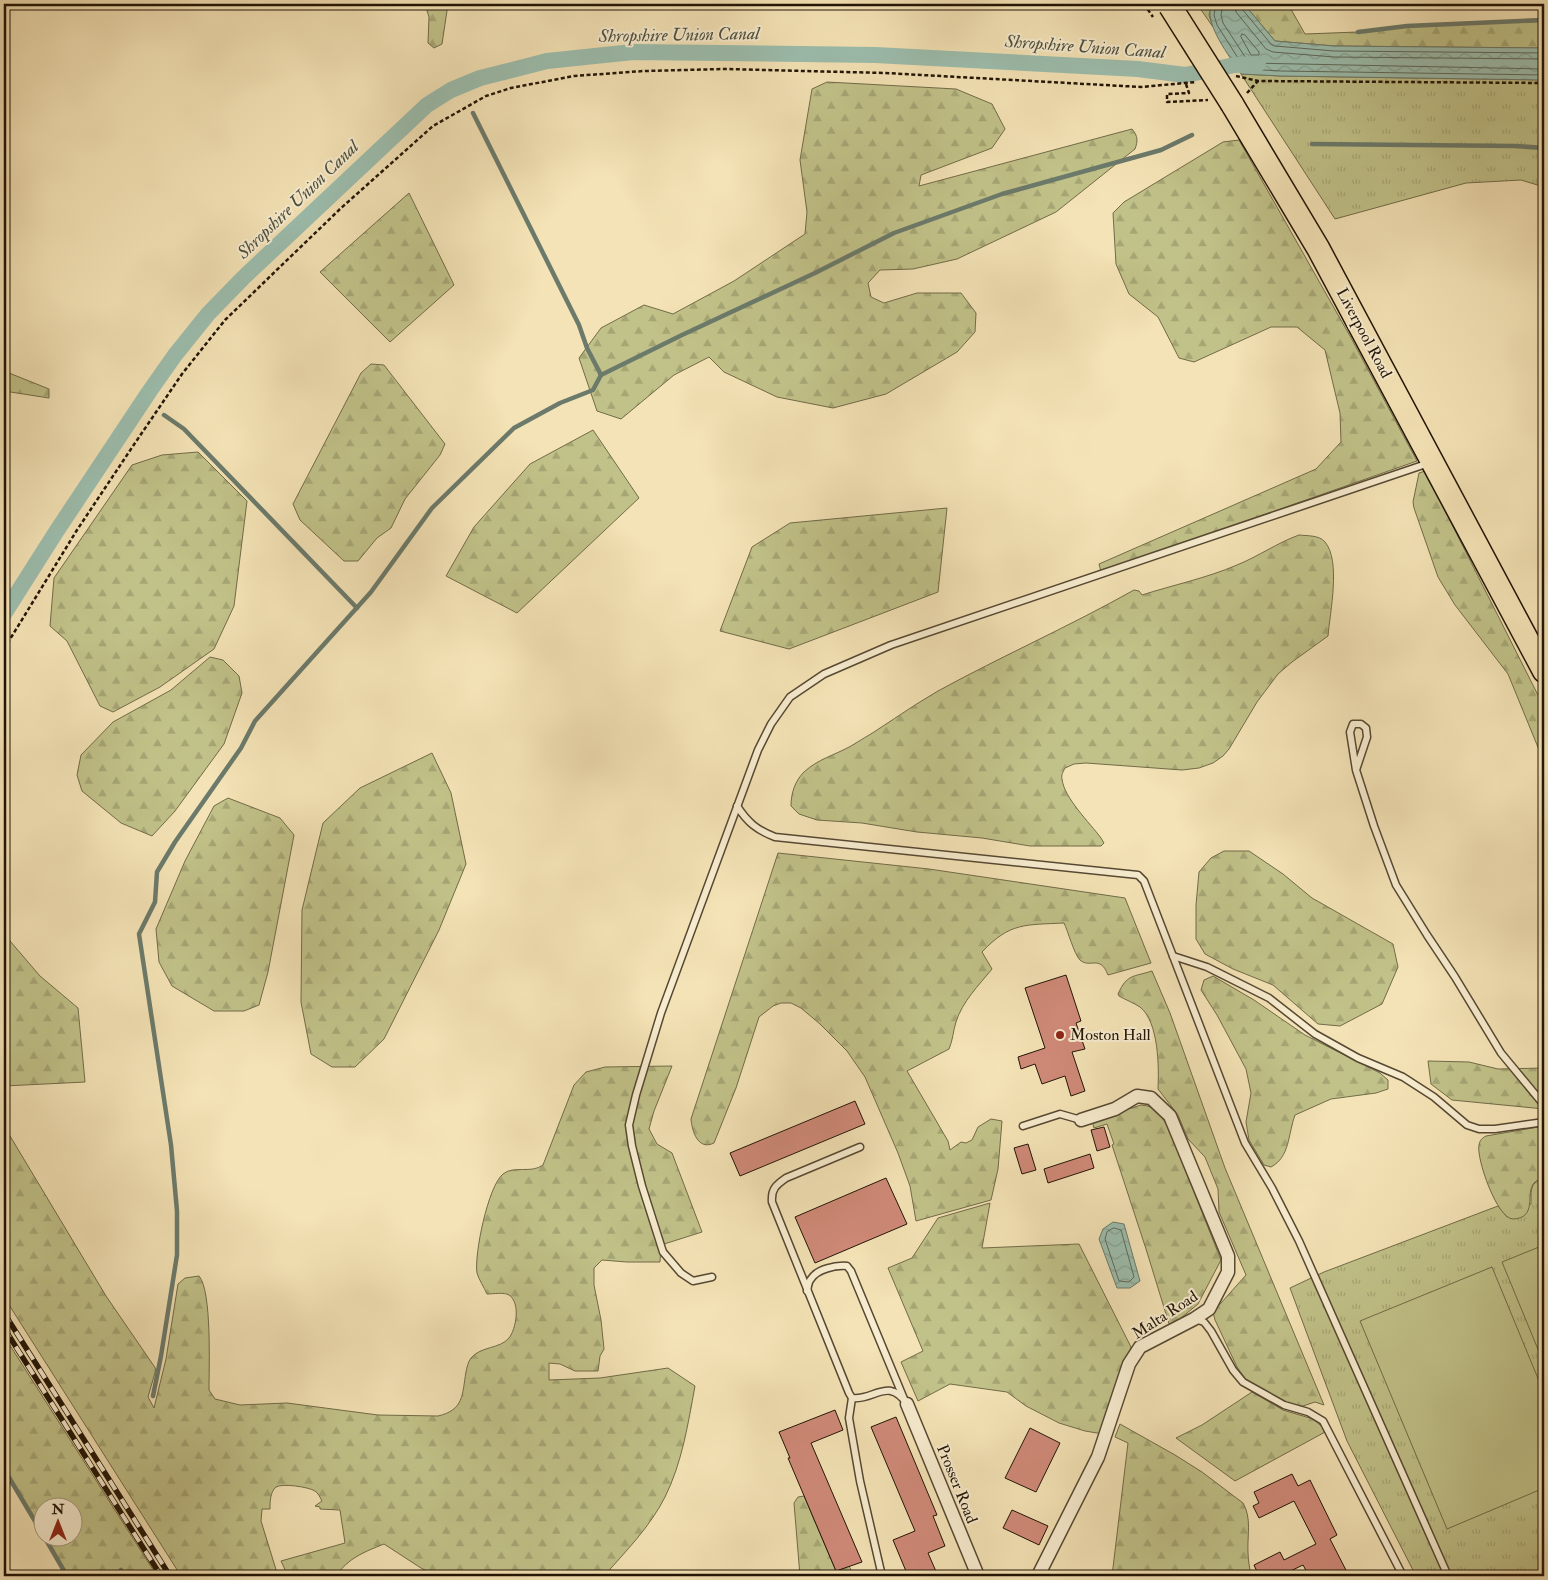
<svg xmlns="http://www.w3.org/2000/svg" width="1548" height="1580" font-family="'IM FELL Double Pica',serif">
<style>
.grass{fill:url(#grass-tufts);stroke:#716b48}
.forest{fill:url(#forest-firs);stroke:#716b48}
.pitch{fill:#c1c289;stroke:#716b48}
.water{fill:url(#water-waves);stroke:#6b7a6b}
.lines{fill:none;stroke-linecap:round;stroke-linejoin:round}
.shore{stroke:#5e695a;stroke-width:1}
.stream{stroke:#6b7a6b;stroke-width:4.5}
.canal{stroke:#9cbeae;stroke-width:16}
.building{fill:#d08a79;stroke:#211406}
.lane-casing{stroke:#564832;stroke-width:9}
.street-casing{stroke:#564832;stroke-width:15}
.highway-casing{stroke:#211406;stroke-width:25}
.path{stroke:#211406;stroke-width:2.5;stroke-dasharray:4 2.5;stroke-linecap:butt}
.lane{stroke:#f8edd0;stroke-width:6}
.street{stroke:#f8edd0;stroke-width:12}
.highway{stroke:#f4e3b6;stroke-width:22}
.rail-casing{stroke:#211406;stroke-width:5.5}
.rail{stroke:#f8edd0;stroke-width:4;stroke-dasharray:11;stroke-linecap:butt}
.highway-bridge-casing{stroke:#211406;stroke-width:25;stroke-linecap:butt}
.highway-bridge{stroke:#f4e3b6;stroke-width:22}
.poi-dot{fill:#8f2418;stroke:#f8edd0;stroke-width:2}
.labels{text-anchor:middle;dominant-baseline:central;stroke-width:4;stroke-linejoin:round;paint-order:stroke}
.street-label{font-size:16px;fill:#211406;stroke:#f8edd0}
.poi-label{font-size:16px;fill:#211406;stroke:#f8edd0;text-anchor:start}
.water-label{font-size:18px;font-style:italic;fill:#4c5041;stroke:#f8edd0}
</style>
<defs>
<pattern id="grass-tufts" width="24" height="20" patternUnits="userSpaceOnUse" patternTransform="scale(1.25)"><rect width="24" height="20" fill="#c1c289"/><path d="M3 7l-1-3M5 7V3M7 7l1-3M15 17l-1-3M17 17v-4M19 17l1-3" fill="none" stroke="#a6a675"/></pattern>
<pattern id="forest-firs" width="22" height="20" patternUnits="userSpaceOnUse" patternTransform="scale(1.25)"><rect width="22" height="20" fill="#c1c289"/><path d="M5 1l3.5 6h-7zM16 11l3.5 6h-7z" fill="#a6a675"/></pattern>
<pattern id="water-waves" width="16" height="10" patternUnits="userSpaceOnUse" patternTransform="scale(1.25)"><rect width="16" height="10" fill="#9cbeae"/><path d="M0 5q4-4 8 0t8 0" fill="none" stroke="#86a294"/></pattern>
</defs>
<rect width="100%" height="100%" fill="#f4e3b6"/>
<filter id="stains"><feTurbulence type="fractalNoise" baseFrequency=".004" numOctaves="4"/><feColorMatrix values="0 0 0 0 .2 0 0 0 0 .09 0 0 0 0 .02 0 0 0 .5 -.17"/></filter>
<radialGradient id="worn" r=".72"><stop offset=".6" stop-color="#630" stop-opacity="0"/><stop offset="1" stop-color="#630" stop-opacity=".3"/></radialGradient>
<g class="grass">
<polygon points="1241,74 1281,76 1544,80 1544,187 1521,180 1466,183 1335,219"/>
<path d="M1544,1178V1576H1416L1347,1441L1290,1288L1324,1272L1498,1206L1507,1217L1531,1204C1531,1190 1530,1182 1544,1178Z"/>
</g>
<g class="forest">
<polygon points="425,4 448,4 442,44 434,48 428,43 429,17"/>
<polygon points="1197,4 1212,4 1209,15 1213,27"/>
<polygon points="1244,4 1288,4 1305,34 1358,32 1407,26 1544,20 1544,48 1334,46 1275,41"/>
<path d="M827,82L956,89L992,104L1005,129L992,148L921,175L919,186L1132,129C1138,136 1138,141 1135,149L1056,212L957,259L913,269L880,270L868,283L871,297L884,303L917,293H961L976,313L975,332L957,352L886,394L833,408L777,397L724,372L709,357L674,375L621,419L597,411L579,358L601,328L644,305L673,314L734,281L805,234L807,212L800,160L812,89Z"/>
<polygon points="1239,140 1350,336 1417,461 1101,572 1099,564 1316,469 1341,442 1340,413 1325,350 1297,327 1271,327 1194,362 1179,358 1158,317 1129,294 1116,264 1113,213 1124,202 1223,142"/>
<polygon points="409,193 454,285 390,342 320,272"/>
<polygon points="371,364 384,365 445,444 440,455 405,499 391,528 377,538 358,561 344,561 300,520 293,504 361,373"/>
<polygon points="4,371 49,389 49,398 4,391"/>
<polygon points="593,430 639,498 517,613 446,576 474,527 530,464"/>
<polygon points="198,452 247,501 234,606 214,649 160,687 113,712 100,706 67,641 50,626 54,578 132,465 162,455"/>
<polygon points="1425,471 1544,707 1544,762 1508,674 1455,605 1438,577 1414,508 1413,502 1419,473"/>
<polygon points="947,508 938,592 789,649 720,631 752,547 790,523"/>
<path d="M1299,535C1308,536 1319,535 1325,542C1341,561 1330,612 1328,636L1292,662L1278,674L1257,702L1229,749L1223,756L1213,763L1199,768L1182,770L1086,763L1074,764L1065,768C1063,772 1061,775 1062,779C1064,798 1090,823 1101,838L1104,843L1101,846H1030L982,838L917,832L862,823L817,820L799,814L791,806C791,793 795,781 804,772C818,759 835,755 851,746C881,729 908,708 938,691C1002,656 1070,626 1134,590L1139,591L1142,595C1173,585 1207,578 1237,565C1259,556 1277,543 1299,535Z"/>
<polygon points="210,657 223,660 239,676 242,693 224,744 175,811 152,836 121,823 82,791 77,775 81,755 113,722 171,690"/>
<polygon points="432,753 451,793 466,864 439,930 384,1039 355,1067 332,1067 311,1054 301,1002 302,910 323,823 360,788"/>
<polygon points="228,798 280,818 294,835 268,972 259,1005 244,1011 214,1011 172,986 159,962 156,929 185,861 214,806"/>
<polygon points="1224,851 1249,851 1283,874 1312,898 1393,944 1398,967 1382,1004 1340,1026 1318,1024 1273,985 1233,969 1205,954 1196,939 1196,905 1199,872 1211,858"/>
<path d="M778,853L929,869L1125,898L1151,963L1108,975C1100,954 1090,969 1080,960C1074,954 1068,931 1064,923C1026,925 1010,922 982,952L992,969C979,985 962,1002 956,1022C953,1031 953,1040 949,1049L907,1071L948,1141L950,1150L961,1142L966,1143L972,1140L978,1127L991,1119L1002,1121L998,1169L991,1200L916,1221L910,1186L898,1153L865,1077L847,1051L820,1024L801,1008L791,1003H781L773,1006L759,1017L736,1088L714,1143C698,1151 692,1131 691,1119Z"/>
<polygon points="4,934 40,976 78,1008 85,1082 4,1086"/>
<path d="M1152,971L1170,1013L1225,1168L1324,1405L1315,1402L1303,1406H1292L1247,1381L1237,1367L1215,1320L1213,1312L1246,1275L1219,1212L1218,1189L1205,1157L1188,1139L1178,1115L1158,1089C1159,1068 1159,1022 1140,1007C1134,1003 1126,1000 1119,996L1118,994C1127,974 1133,977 1152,971Z"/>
<path d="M1213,976L1254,1000L1305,1035L1380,1073L1388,1080V1089L1376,1093L1331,1099L1295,1115C1288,1134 1290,1157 1271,1167L1264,1165L1249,1140L1246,1122L1251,1093L1246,1069L1217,1015L1201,990L1204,980Z"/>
<polygon points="1428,1061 1469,1062 1498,1069 1544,1068 1544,1109 1452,1100 1431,1084"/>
<path d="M672,1066L654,1111L649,1129L657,1144L672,1153L702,1232L661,1245L660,1262H627L602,1260L594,1268V1285L601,1320L604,1349L600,1356L598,1371H575L560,1364L549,1363V1380L600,1378L668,1368L695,1386C688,1424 682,1463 665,1497C650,1527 625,1552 604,1576H436L421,1568L384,1544C364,1552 348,1558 336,1576H288L281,1561L345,1543L340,1510L320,1509V1507L315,1506L322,1501C320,1497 318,1493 315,1491C309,1487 282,1483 276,1487C270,1492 270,1502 270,1509H262L261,1521L278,1576H181L4,1297V1126L106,1296L156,1369L148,1397L154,1408L166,1359L178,1284L185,1278L199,1276C212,1291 209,1367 209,1390L215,1399L240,1405L287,1403L378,1415L438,1416C464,1410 462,1395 466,1372C467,1367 468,1362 471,1358C481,1346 500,1349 509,1338C516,1329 521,1303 509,1295C504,1292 493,1294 487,1294C484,1287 479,1280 477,1273C474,1255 488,1186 503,1174C514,1165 531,1174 543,1165L574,1085L586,1072L605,1067Z"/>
<path d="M1141,1105C1158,1106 1161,1116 1169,1129L1221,1260L1198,1304L1170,1327L1146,1249L1112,1145L1114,1144L1107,1124L1094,1128L1092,1121L1096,1119Z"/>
<path d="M1544,1126V1178C1540,1179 1537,1180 1534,1183C1525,1193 1538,1218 1513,1219C1497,1219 1476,1158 1479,1145C1480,1140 1482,1138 1486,1136Z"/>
<polygon points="990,1203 982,1248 1079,1244 1131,1347 1103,1434 1085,1431 1059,1423 1026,1406 1007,1392 950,1384 918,1401 901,1362 923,1351 888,1268 912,1258 938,1218"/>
<polygon points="4,1336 157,1576 67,1576 45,1538 72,1538 72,1508 42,1508 42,1533 4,1469"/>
<polygon points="1252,1392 1283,1410 1313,1419 1327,1431 1235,1481 1176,1438 1202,1425"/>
<path d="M1120,1424L1175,1455L1202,1472L1243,1503C1252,1518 1247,1536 1248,1553C1248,1561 1250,1569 1251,1576H1112L1128,1443L1115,1437Z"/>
<polygon points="804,1496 836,1571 849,1566 854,1576 800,1576 794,1503 798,1497"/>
</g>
<g class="pitch">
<polygon points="1544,1245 1544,1364 1502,1262"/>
<polygon points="1492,1267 1544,1393 1544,1488 1447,1529 1360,1321"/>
</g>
<g class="water">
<path d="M1212,4H1244L1275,41L1334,46L1544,48V80L1281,76L1241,74C1231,58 1202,22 1212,4Z"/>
<polygon points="1113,1222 1124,1224 1140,1281 1130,1288 1117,1288 1099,1239 1103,1229"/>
</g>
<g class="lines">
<g class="shore">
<polyline points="1216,4 1214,15 1217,25 1245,69 1281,71 1544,75"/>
<polyline points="1223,4 1221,15 1223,23 1249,63 1544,69"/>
<polyline points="1234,4 1236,12 1266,49 1273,52 1334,57 1544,59"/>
<polyline points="1240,4 1242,9 1271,44 1275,46 1334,51 1544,53"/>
<polygon points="1242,34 1245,35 1259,52 1259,55 1251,55 1241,37"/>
<polygon points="1114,1228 1121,1230 1134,1277 1129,1282 1119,1281 1105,1239 1107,1232"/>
</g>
<g class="stream">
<polyline points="1358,32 1407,26 1544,20"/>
<polyline points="473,113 579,325 587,348 601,375"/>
<polyline points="1312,144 1515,146 1544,148"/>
<polyline points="164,415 184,429 357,608"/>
<polyline points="153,1396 161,1356 177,1255 177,1211 171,1145 139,934 155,902 157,872 175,842 241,748 255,721 371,592 432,508 514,428 560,403 593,390 601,375 682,335 815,273 894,233 1002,194 1161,150 1192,135"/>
<polyline points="4,1469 42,1533"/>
<polyline points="45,1538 67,1576"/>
<polyline points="115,1576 121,1570"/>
</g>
<polyline class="canal" points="4,614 56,532 149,392 175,355 208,314 244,277 427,105 451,90 480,78 547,61 633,52 875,55 1138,69 1185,75 1235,65 1258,64"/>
</g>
<g class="building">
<polygon points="1066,975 1081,1021 1076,1023 1085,1049 1072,1052 1085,1091 1071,1096 1065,1076 1042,1084 1035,1064 1021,1069 1018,1057 1045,1048 1025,988"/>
<polygon points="855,1101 865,1124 740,1176 730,1153"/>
<polygon points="1104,1127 1110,1147 1097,1151 1091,1130"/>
<polygon points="1028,1144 1036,1170 1022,1174 1014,1148"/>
<polygon points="1090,1154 1094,1168 1048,1183 1044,1169"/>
<polygon points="886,1178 907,1224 815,1263 795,1217"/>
<polygon points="835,1410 843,1430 811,1443 862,1562 836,1571 788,1458 790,1458 779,1432"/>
<polygon points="896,1417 937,1515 933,1516 945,1546 928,1553 938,1576 908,1576 893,1540 915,1531 871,1427"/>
<polygon points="1030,1428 1060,1443 1036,1492 1005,1478"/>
<polygon points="1292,1474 1298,1486 1310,1480 1337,1535 1330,1539 1349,1576 1309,1576 1303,1565 1280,1576 1259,1576 1254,1565 1280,1552 1284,1560 1316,1544 1294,1501 1259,1518 1253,1506 1259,1503 1254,1492"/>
<polygon points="1012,1510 1048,1526 1039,1545 1003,1528"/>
</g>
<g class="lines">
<g class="lane-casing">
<g id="lane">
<polyline points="1356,770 1367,737 1366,728 1361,724 1353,724 1350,732 1356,770 1374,826 1396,885 1427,935 1455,977 1501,1053 1544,1105"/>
<path d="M737,806C748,823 757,830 775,837L1138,875L1144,881L1245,1143L1272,1188L1299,1241L1448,1576"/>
<polyline points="1173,956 1207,967 1269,998 1315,1034 1358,1058 1403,1077 1434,1097 1467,1125 1479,1129 1495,1129 1544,1122"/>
<polyline points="1023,1126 1060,1114 1081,1120"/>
<path d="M860,1147L786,1178C776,1185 771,1189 772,1202L849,1393L852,1398C874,1401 888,1376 907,1404"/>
<polyline points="712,1277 693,1281 681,1273 663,1252 642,1186 632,1146 629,1125 636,1095 661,1013 758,750 771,724 790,697 824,674 891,645 1429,463"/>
<path d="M807,1291C808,1287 808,1282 811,1279C817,1269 836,1265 847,1266L851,1271L904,1399"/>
<polyline points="1194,1319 1204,1322 1211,1331 1233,1370 1243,1382 1284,1405 1308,1412 1323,1421 1403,1576"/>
<polyline points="852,1398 849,1418 860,1481 882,1576"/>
</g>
</g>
<g class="street-casing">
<g id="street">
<polyline points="907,1404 978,1576"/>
<polyline points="1038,1576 1098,1457 1129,1364 1140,1347 1194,1319 1209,1309 1228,1272 1228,1256 1170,1116 1151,1098 1137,1096 1115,1109 1081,1120"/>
</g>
</g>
<g class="highway-casing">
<polyline id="highway" points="1232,104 1318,248 1544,671"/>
</g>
<g class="path">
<polyline points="1144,4 1153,17"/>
<polyline points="1263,4 1265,5"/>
<polyline points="1236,76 1258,81 1544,83"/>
<polyline points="1186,84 1189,93 1167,94 1167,102 1208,100"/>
<polyline points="1247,93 1258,81"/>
<polyline points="4,649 77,530 133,446 182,374 225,320 340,209 433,126 486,96 511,88 574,76 644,71 725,69 885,73 1141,87 1196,82"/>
</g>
<use href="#lane" class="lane"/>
<use href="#street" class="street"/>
<use href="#highway" class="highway"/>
<g class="rail-casing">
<g id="rail">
<polyline points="4,1313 170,1576"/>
<polyline points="4,1328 161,1576"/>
</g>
</g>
<use href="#rail" class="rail"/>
<g class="highway-bridge-casing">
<polyline id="highway-bridge" points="1170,6 1232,104"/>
</g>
<use href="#highway-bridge" class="highway-bridge"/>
</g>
<circle class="poi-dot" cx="1060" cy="1035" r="5"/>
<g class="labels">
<g class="street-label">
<text transform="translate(1364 333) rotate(62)">Liverpool Road</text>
<text transform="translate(1165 1315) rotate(-33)">Malta Road</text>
<text transform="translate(957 1484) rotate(68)">Prosser Road</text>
</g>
<g class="poi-label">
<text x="1070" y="1035">Moston Hall</text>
</g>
<g class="water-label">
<text transform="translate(679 35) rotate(-1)">Shropshire Union Canal</text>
<text transform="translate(1085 47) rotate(4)">Shropshire Union Canal</text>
<text transform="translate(298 200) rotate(-44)">Shropshire Union Canal</text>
</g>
</g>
<rect width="1548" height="1580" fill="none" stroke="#f4e3b6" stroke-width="20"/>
<rect x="5" y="5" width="1538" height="1570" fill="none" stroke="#211406" stroke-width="2.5"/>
<rect x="10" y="10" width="1528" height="1560" fill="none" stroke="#211406"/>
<g transform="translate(58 1522)"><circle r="24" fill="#f8edd0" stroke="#a2967f"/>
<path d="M0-4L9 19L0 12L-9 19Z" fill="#8f2418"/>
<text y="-8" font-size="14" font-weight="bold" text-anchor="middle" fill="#211406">N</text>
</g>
<rect width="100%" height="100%" filter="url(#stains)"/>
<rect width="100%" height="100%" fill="url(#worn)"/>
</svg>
